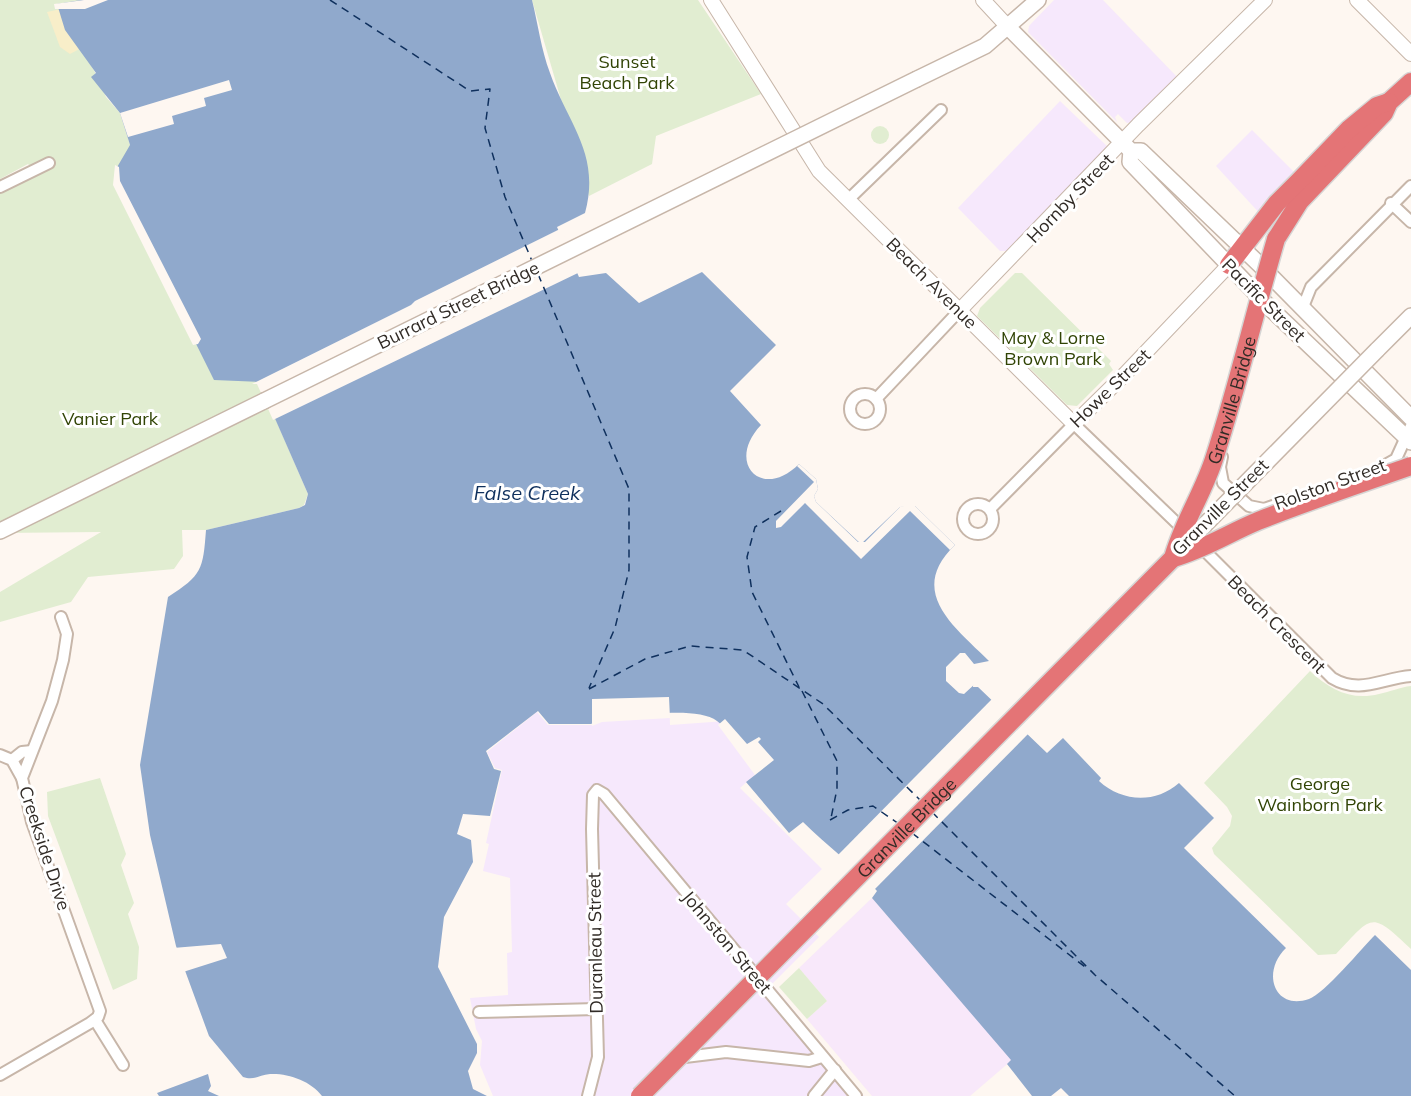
<svg xmlns="http://www.w3.org/2000/svg" width="1411" height="1096" font-family="Mulish,sans-serif">
<style>
.commercial{fill:#f6e8fc}
.industrial{fill:#f8e8fa}
.green{fill:#e1edd1}
.sand{fill:#f8eec9}
.water{fill:#90a9cc}
.pier{fill:#fef7f1}
.lines{fill:none;stroke-linecap:round;stroke-linejoin:round}
.ferry{stroke:#0f305d;stroke-width:1.5;stroke-dasharray:8 6;stroke-linecap:butt}
.minor-casing{stroke:#c7b6a9;stroke-width:14}
.tertiary-casing{stroke:#c7b6a9;stroke-width:16}
.secondary-casing{stroke:#c7b6a9;stroke-width:18}
.trunk-casing{stroke:#d6d5d4;stroke-width:21}
.minor{stroke:#fff;stroke-width:10}
.tertiary{stroke:#fff;stroke-width:14}
.secondary{stroke:#fff;stroke-width:15}
.trunk{stroke:#e47476;stroke-width:18}
.secondary-bridge-casing{stroke:#c7b6a9;stroke-width:18;stroke-linecap:butt}
.trunk-bridge-casing{stroke:#d6d5d4;stroke-width:21;stroke-linecap:butt}
.secondary-bridge{stroke:#fff;stroke-width:15}
.trunk-bridge{stroke:#e47476;stroke-width:18}
.labels{text-anchor:middle;dominant-baseline:central;stroke-width:6;stroke-linejoin:round;paint-order:stroke}
.park-label{font-size:18px;fill:#314405;stroke:#fff}
.street-label{font-size:18px;fill:#312b26;stroke:#fff}
.water-label{font-size:20px;font-style:italic;fill:#0f305d;stroke:#fff}
</style>
<rect width="100%" height="100%" fill="#fef7f1"/>
<g class="commercial">
<polygon points="1054,0 1103,0 1178,78 1132,122 1127,123 1118,114 1115,117 1117,122 1028,32 1029,26"/>
<polygon points="1060,101 1109,148 1009,251 1000,251 958,208"/>
<polygon points="1252,130 1299,177 1263,217 1216,166"/>
<polygon points="669,697 670,725 726,721 761,769 740,788 822,869 786,904 819,937 772,984 864,1096 493,1096 480,1065 482,1041 476,1029 470,998 508,995 507,953 512,952 510,878 483,871 489,844 486,843 502,770 495,768 487,752 537,712 548,725 592,725 592,699"/>
</g>
<polygon class="industrial" points="872,898 1012,1060 970,1096 872,1096 807,1019 827,1001 799,968"/>
<g class="green">
<polygon points="0,0 81,0 72,40 82,50 96,74 106,97 120,113 130,145 259,381 308,494 304,505 299,508 206,530 182,530 183,556 174,569 88,577 71,602 0,622 0,592 101,532 0,533 0,193 37,175 28,164 0,179"/>
<polygon points="532,0 698,0 761,94 656,136 652,164 589,196"/>
<circle cx="880" cy="135" r="9"/>
<polygon points="1015,273 1022,273 1111,361 1109,364 1113,370 1077,406 1067,405 977,316 980,308"/>
<path d="M1310,671C1330,690 1352,701 1379,694C1390,692 1400,687 1411,686V949C1370,910 1373,915 1336,954L1318,955L1214,854L1212,848L1230,826L1232,816L1227,807L1204,783Z"/>
<polygon points="100,778 126,854 121,865 134,903 128,914 139,947 137,979 113,990 48,816 47,792"/>
<polygon points="799,968 827,1001 807,1019 779,987"/>
</g>
<polygon class="sand" points="61,9 134,20 70,54 60,47 47,12"/>
<g class="water">
<path d="M81,0H532C538,24 541,49 550,73C568,124 601,154 585,213L557,227L579,277L606,273L639,303L702,272L776,345L730,391L761,425C725,463 762,501 799,464L816,479L818,489L814,496L816,502L861,544L900,507L915,506L955,545C906,592 955,627 989,661L974,664L973,687H978L1047,753L1063,738L1101,778L1099,781C1122,802 1155,804 1179,783L1214,818L1184,848L1286,948C1261,972 1274,1011 1309,999C1324,994 1362,948 1375,935L1411,970V1096H1069L1061,1088L1051,1096H1032L1007,1064L1011,1060L872,898L877,891C854,865 827,846 803,822L789,833L746,782L755,775V769C744,753 733,733 717,721C696,705 629,717 601,719L591,724H549L538,711L486,751L494,769L501,771L490,816L463,814L457,834L471,840L473,862L444,917L438,967L477,1044V1053L468,1071L473,1089L487,1096H322C311,1081 288,1073 270,1074C259,1075 254,1081 243,1077L209,1036L176,946L150,835L140,765L168,597C202,575 203,570 206,530L299,508L305,505L308,494L259,382L214,380L116,183V169L130,145L120,113L91,77L96,73L65,30L57,4Z"/>
<polygon points="208,1074 211,1086 208,1091 219,1096 159,1096 157,1093"/>
</g>
<g class="pier">
<polygon points="84,0 108,0 85,9 55,9 54,4"/>
<polygon points="229,80 232,90 204,98 206,106 172,116 174,124 128,137 120,113"/>
<polygon points="115,165 119,167 120,181 201,339 198,344 193,345 113,185"/>
<polygon points="566,226 561,228 580,272 273,420 257,384 252,384 411,305 415,301"/>
<polygon points="799,464 816,479 818,489 814,496 816,502 858,542 865,542 900,507 908,505 915,506 955,545 950,550 910,511 861,559 805,503 781,527 776,528 776,521 814,482 797,466"/>
<polygon points="960,653 965,653 974,664 983,664 983,667 977,667 976,683 964,694 959,693 946,681 946,667"/>
<polygon points="669,697 670,718 602,722 592,726 592,699"/>
<polygon points="993,698 1030,732 873,891 837,856"/>
<polygon points="725,719 747,744 759,737 761,739 758,742 774,760 755,775 718,725"/>
<polygon points="221,944 227,958 183,972 173,948"/>
</g>
<g class="lines">
<g class="ferry">
<polyline points="330,0 470,91 490,89 485,128 505,197 532,261"/>
<polyline points="538,274 629,489 629,570 615,628 589,688"/>
<polyline points="781,511 755,527 747,557 752,592 799,687"/>
<polyline points="589,689 645,659 690,646 743,650 823,704 920,800"/>
<polyline points="802,691 837,761 837,789 831,818"/>
<polyline points="932,812 1095,975 1235,1096"/>
<polyline points="830,820 848,810 873,806 899,824"/>
<polyline points="912,833 1089,970"/>
</g>
<g class="minor-casing">
<g id="minor">
<polyline points="0,187 49,163"/>
<polyline points="849,199 941,110"/>
<polyline points="1391,203 1411,222"/>
<polyline points="1305,311 1303,307 1311,287 1411,186"/>
<circle cx="865" cy="409" r="15"/>
<polyline points="876,399 959,311"/>
<polyline points="1222,457 1220,467 1223,483 1249,506 1264,509 1290,500"/>
<polyline points="1378,469 1396,459 1411,426"/>
<circle cx="978" cy="519" r="15"/>
<polyline points="990,509 1074,424 1186,532"/>
<path d="M1199,545L1332,678C1360,695 1382,678 1411,676"/>
<polyline points="0,755 12,760 22,778"/>
<polyline points="12,760 22,752 32,751"/>
<polyline points="479,1012 597,1009"/>
<polyline points="95,1020 123,1065"/>
<polyline points="677,1058 726,1052 809,1061 822,1057"/>
<polyline points="0,1075 90,1023 98,1017 100,1011 32,822 22,778 52,701 63,660 67,634 61,617"/>
<polyline points="588,1096 598,1057 592,829 593,795 597,790 604,794 856,1096"/>
<polyline points="814,1096 835,1070"/>
</g>
</g>
<g class="tertiary-casing">
<g id="tertiary">
<polyline points="711,0 819,171 1074,424 1125,374 1229,265"/>
<polyline points="983,0 1008,27"/>
<polyline points="1357,0 1411,54"/>
<polyline points="959,311 1138,125 1265,0"/>
</g>
</g>
<g class="secondary-casing">
<g id="secondary">
<polyline points="1008,27 1131,151 1141,151 1259,264 1411,418"/>
<polyline points="917,79 985,46 1038,0"/>
<polyline points="1131,151 1130,162 1270,308 1411,442"/>
<polyline points="1377,350 1411,316"/>
<polyline points="0,531 264,401"/>
</g>
</g>
<g class="trunk-casing">
<g id="trunk">
<polyline points="1276,239 1300,201 1384,113 1389,102 1411,82"/>
<polyline points="1229,265 1277,203 1299,181 1349,129 1377,106 1389,102"/>
</g>
</g>
<use href="#minor" class="minor"/>
<use href="#tertiary" class="tertiary"/>
<use href="#secondary" class="secondary"/>
<use href="#trunk" class="trunk"/>
<g class="secondary-bridge-casing">
<g id="secondary-bridge">
<polyline points="264,401 917,79"/>
<polyline points="1173,557 1377,350"/>
</g>
</g>
<g class="trunk-bridge-casing">
<g id="trunk-bridge">
<path d="M1173,558C1203,550 1229,533 1258,521C1308,501 1360,484 1411,466"/>
<path id="s1" d="M640,1096L1173,558C1183,522 1204,492 1215,456C1238,385 1255,311 1276,239"/>
</g>
</g>
<use href="#secondary-bridge" class="secondary-bridge"/>
<use href="#trunk-bridge" class="trunk-bridge"/>
</g>
<g class="labels">
<g class="park-label">
<text x="627" y="61">Sunset<tspan x="627" dy="21">Beach Park</tspan></text>
<text x="1053" y="337">May &amp; Lorne<tspan x="1053" dy="21">Brown Park</tspan></text>
<text x="110" y="418">Vanier Park</text>
<text x="1320" y="783">George<tspan x="1320" dy="21">Wainborn Park</tspan></text>
</g>
<g class="street-label">
<text transform="translate(1070 198) rotate(-46)">Hornby Street</text>
<text transform="translate(932 283) rotate(45)">Beach Avenue</text>
<text transform="translate(1264 300) rotate(45)">Pacific Street</text>
<text transform="translate(458 305) rotate(-26)">Burrard Street Bridge</text>
<text transform="translate(1110 388) rotate(-44)">Howe Street</text>
<text stroke="none"><textPath href="#s1" startOffset="926">Granville Bridge</textPath></text>
<text transform="translate(1330 484) rotate(-20)">Rolston Street</text>
<text transform="translate(1220 507) rotate(-45)">Granville Street</text>
<text transform="translate(1277 624) rotate(45)">Beach Crescent</text>
<text stroke="none"><textPath href="#s1" startOffset="378">Granville Bridge</textPath></text>
<text transform="translate(45 848) rotate(72)">Creekside Drive</text>
<text transform="translate(727 942) rotate(50)">Johnston Street</text>
<text transform="translate(595 943) rotate(-91)">Duranleau Street</text>
</g>
<g class="water-label">
<text x="527" y="492">False Creek</text>
</g>
</g>
</svg>
